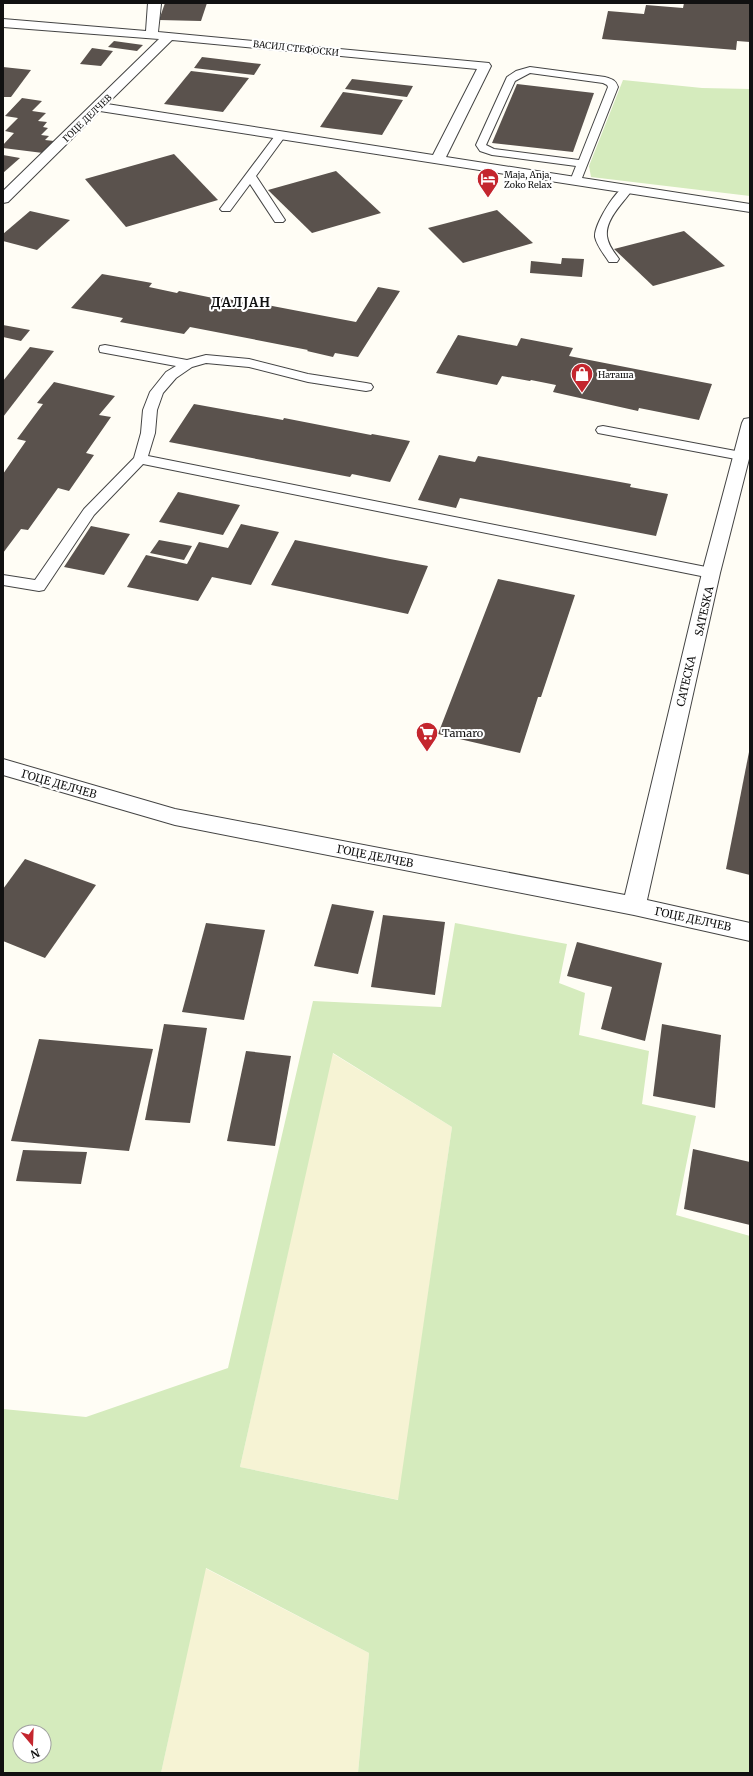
<svg xmlns="http://www.w3.org/2000/svg" width="753" height="1776" font-family="Merriweather,serif">
<style>
.farmland{fill:#f6f3d4}
.green{fill:#d5ebbd;fill-rule:evenodd}
.building{fill:#5a524d}
.lines{fill:none;stroke-linecap:round;stroke-linejoin:round}
.service-casing{stroke:#444;stroke-width:2}
.minor-casing{stroke:#444;stroke-width:2}
.service{fill:#fff;fill-rule:evenodd}
.minor{fill:#fff;fill-rule:evenodd}
.labels{text-anchor:middle;dominant-baseline:central;stroke-width:4;stroke-linejoin:round;paint-order:stroke}
.far-street-label{font-size:9px;fill:#111;stroke:#fff}
.far-poi-label{font-size:9px;fill:#111;stroke:#fff;text-anchor:start}
.street-label{font-size:11px;fill:#111;stroke:#fff}
.poi-label{font-size:11px;fill:#111;stroke:#fff;text-anchor:start}
.far-district-label{font-size:13px;font-weight:bold;letter-spacing:1px;fill:#111;stroke:#fff}
</style>
<rect width="100%" height="100%" fill="#fffdf5"/>
<g class="farmland">
<polygon points="332,1053 452,1127 399,1500 240,1467"/>
<polygon points="205,1568 369,1653 358,1773 161,1773"/>
</g>
<g class="green">
<polygon points="623,80 702,88 750,89 750,196 591,177 589,166"/>
<path d="M455,923L567,944L559,983L585,993L579,1035L649,1051L642,1104L696,1116L676,1215L750,1236V1773H358L369,1653L206,1568L161,1773H3V1409L86,1417L228,1368L313,1001L441,1007ZM333,1053L452,1127L398,1500L240,1467ZM20,1732H44V1756H20Z"/>
</g>
<g class="building">
<polygon points="165,3 207,3 201,21 159,20"/>
<polygon points="684,3 750,3 750,42 737,41 736,50 602,39 608,11 644,14 646,5 683,8"/>
<polygon points="114,41 143,45 137,51 108,47"/>
<polygon points="92,48 113,51 101,66 80,64"/>
<polygon points="202,57 261,64 254,75 194,68"/>
<polygon points="3,67 31,70 11,97 3,97"/>
<polygon points="191,71 249,78 223,112 164,104"/>
<polygon points="352,79 413,86 407,97 345,89"/>
<polygon points="517,84 594,93 573,152 492,143"/>
<polygon points="343,92 403,100 382,135 320,127"/>
<polygon points="22,98 42,101 32,111 46,113 38,121 47,122 43,127 48,128 41,135 49,136 45,140 54,141 43,153 3,148 3,145 14,133 5,131 18,118 5,116"/>
<polygon points="174,154 218,200 126,227 85,179"/>
<polygon points="3,155 20,158 3,173"/>
<polygon points="336,171 381,213 312,233 268,190"/>
<polygon points="497,210 533,243 463,263 428,228"/>
<polygon points="30,211 70,220 37,250 3,241 3,234"/>
<polygon points="684,231 725,266 653,286 614,249"/>
<polygon points="562,258 584,259 582,277 530,273 531,261 561,264"/>
<polygon points="102,274 152,283 149,287 177,293 179,291 213,298 214,296 251,304 251,302 356,322 378,287 400,291 358,357 335,353 333,357 307,351 308,350 190,327 184,334 120,322 123,318 71,308"/>
<polygon points="3,325 30,330 21,341 3,337"/>
<polygon points="458,335 517,346 521,338 573,348 569,356 712,384 699,420 639,408 638,411 553,392 556,385 531,380 530,381 502,376 497,385 436,373"/>
<polygon points="30,347 54,351 3,417 3,381"/>
<polygon points="54,382 115,396 99,415 111,417 86,453 94,455 69,491 58,488 28,530 21,529 3,553 3,474 26,441 17,439 43,404 37,403"/>
<polygon points="194,404 283,420 284,418 371,435 372,434 410,441 390,482 352,474 350,477 169,442"/>
<polygon points="439,455 475,462 478,456 631,484 630,487 668,494 656,536 460,498 456,508 418,500"/>
<polygon points="178,492 240,505 223,535 159,522"/>
<polygon points="241,524 279,532 251,585 212,577 198,601 127,587 146,555 187,564 199,542 228,548"/>
<polygon points="91,526 130,534 104,575 64,567"/>
<polygon points="159,540 192,546 184,560 150,553"/>
<polygon points="295,540 390,559 428,566 408,614 271,585"/>
<polygon points="498,579 575,595 541,697 538,697 520,753 438,734"/>
<polygon points="749,752 750,752 750,875 726,869"/>
<polygon points="25,859 96,885 45,958 3,941 3,889"/>
<polygon points="332,904 374,911 358,974 314,966"/>
<polygon points="383,915 445,922 435,995 371,987"/>
<polygon points="206,923 265,930 244,1020 182,1012"/>
<polygon points="577,942 662,963 645,1041 601,1029 612,987 567,976"/>
<polygon points="164,1024 207,1028 190,1123 145,1120"/>
<polygon points="662,1024 721,1035 715,1108 653,1096"/>
<polygon points="39,1039 153,1049 129,1151 11,1141"/>
<polygon points="246,1051 291,1056 275,1146 227,1141"/>
<polygon points="693,1149 750,1162 750,1225 684,1209"/>
<polygon points="23,1150 87,1152 81,1184 16,1181"/>
</g>
<g class="lines">
<g class="service-casing">
<g id="service">
<path d="M530,67L605,77C612,79 616,80 618,87L580,183L576,184L570,181L576,166L492,155L480,151L476,145L507,77L516,71ZM530,73L603,83L607,85L608,87L579,160L494,149L486,145L515,81Z"/>
<polygon points="281,132 286,135 256,176 285,220 283,222 275,222 250,184 230,211 222,211 220,209 277,133"/>
<path d="M627,186L633,189C624,202 605,219 607,236C608,245 614,252 619,259L617,262H609C604,254 597,246 595,237C594,225 616,188 627,186Z"/>
<polygon points="105,345 187,360 206,355 249,359 308,374 366,383 371,384 373,387 371,390 366,391 308,382 249,367 206,363 192,367 176,378 163,393 157,410 155,433 148,456 711,568 716,569 718,573 716,577 711,578 143,464 94,515 44,590 39,591 3,585 3,575 35,580 84,509 134,458 141,433 143,410 150,392 166,372 176,366 100,352 99,349 100,346"/>
<polygon points="603,426 741,452 746,453 748,456 746,459 741,460 598,433 596,430 598,427"/>
</g>
</g>
<g class="minor-casing">
<g id="minor">
<path d="M148,3L161,4L158,32L489,63L491,66L446,157L750,204V212L100,111L8,202L3,203V191L159,39L3,27V19L146,31ZM172,40L477,69L433,155L107,104Z"/>
<polygon points="750,418 750,455 720,573 647,900 750,923 750,941 634,915 175,825 3,775 3,759 175,809 625,895 702,573 742,423 744,419"/>
</g>
</g>
<use href="#service" class="service"/>
<use href="#minor" class="minor"/>
</g>
<defs>
<g id="hotel-pin" transform="scale(1.15)"><path d="M0 17L-7.5 6A9.5 9.5 0 1 1 7.5 6Z" fill="#c4262e" stroke="#fff"/><path d="M-6-4.5h1.5V1H6V5H4.5V3h-9V5H-6ZM-4 0a1.8 1.8 0 1 1 3.6 0ZM.5 0V-2.5h3Q6-2.5 6 0Z" fill="#fff"/></g>
<g id="shop-pin" transform="scale(1.15)"><path d="M0 17L-7.5 6A9.5 9.5 0 1 1 7.5 6Z" fill="#c4262e" stroke="#fff"/><path d="M-5-2.5h2.3a2.7 3.5 0 0 1 5.4 0H5L5.5 6h-11ZM-1.5-2.5h3a1.5 2.3 0 0 0-3 0Z" fill="#fff"/></g>
<g id="supermarket-pin" transform="scale(1.15)"><path d="M0 17L-7.5 6A9.5 9.5 0 1 1 7.5 6Z" fill="#c4262e" stroke="#fff"/><path d="M-6-5.5h2.5l.6 2H6L4.5 2H-2.5L-4.4-4H-6ZM-1.5 3.2a1.3 1.3 0 1 0 .1 0ZM3 3.2a1.3 1.3 0 1 0 .1 0Z" fill="#fff"/></g>
</defs>
<g fill-rule="evenodd">
<use href="#hotel-pin" x="488" y="179"/>
<use href="#shop-pin" x="582" y="374"/>
<use href="#supermarket-pin" x="427" y="733"/>
</g>
<g class="labels">
<g class="far-street-label">
<text transform="translate(296 48) rotate(6)">ВАСИЛ СТЕФОСКИ</text>
<text transform="translate(87 118) rotate(-44)">ГОЦЕ ДЕЛЧЕВ</text>
</g>
<g class="far-poi-label">
<text x="504" y="174">Maja, Anja,<tspan x="504" dy="10">Zoko Relax</tspan></text>
<text x="598" y="374">Наташа</text>
</g>
<g class="street-label">
<text transform="translate(704 611) rotate(-77)">SATESKA</text>
<text transform="translate(686 681) rotate(-77)">САТЕСКА</text>
<text transform="translate(59 784) rotate(16)">ГОЦЕ ДЕЛЧЕВ</text>
<text transform="translate(375 856) rotate(11)">ГОЦЕ ДЕЛЧЕВ</text>
<text transform="translate(693 919) rotate(12)">ГОЦЕ ДЕЛЧЕВ</text>
</g>
<g class="poi-label">
<text x="442" y="733">Tamaro</text>
</g>
<g class="far-district-label">
<text x="241" y="302">ДАЛЈАН</text>
</g>
</g>
<rect width="753" height="1776" fill="none" stroke="#111111" stroke-width="8"/>
<g transform="translate(32 1744) rotate(161)"><circle r="19" fill="#ffffff" stroke="#a0a0a0"/>
<path d="M0-3L7 15L0 10L-7 15Z" fill="#c4262e"/>
<text y="-6" font-size="11" font-weight="bold" text-anchor="middle" fill="#111111">N</text>
</g>
</svg>
